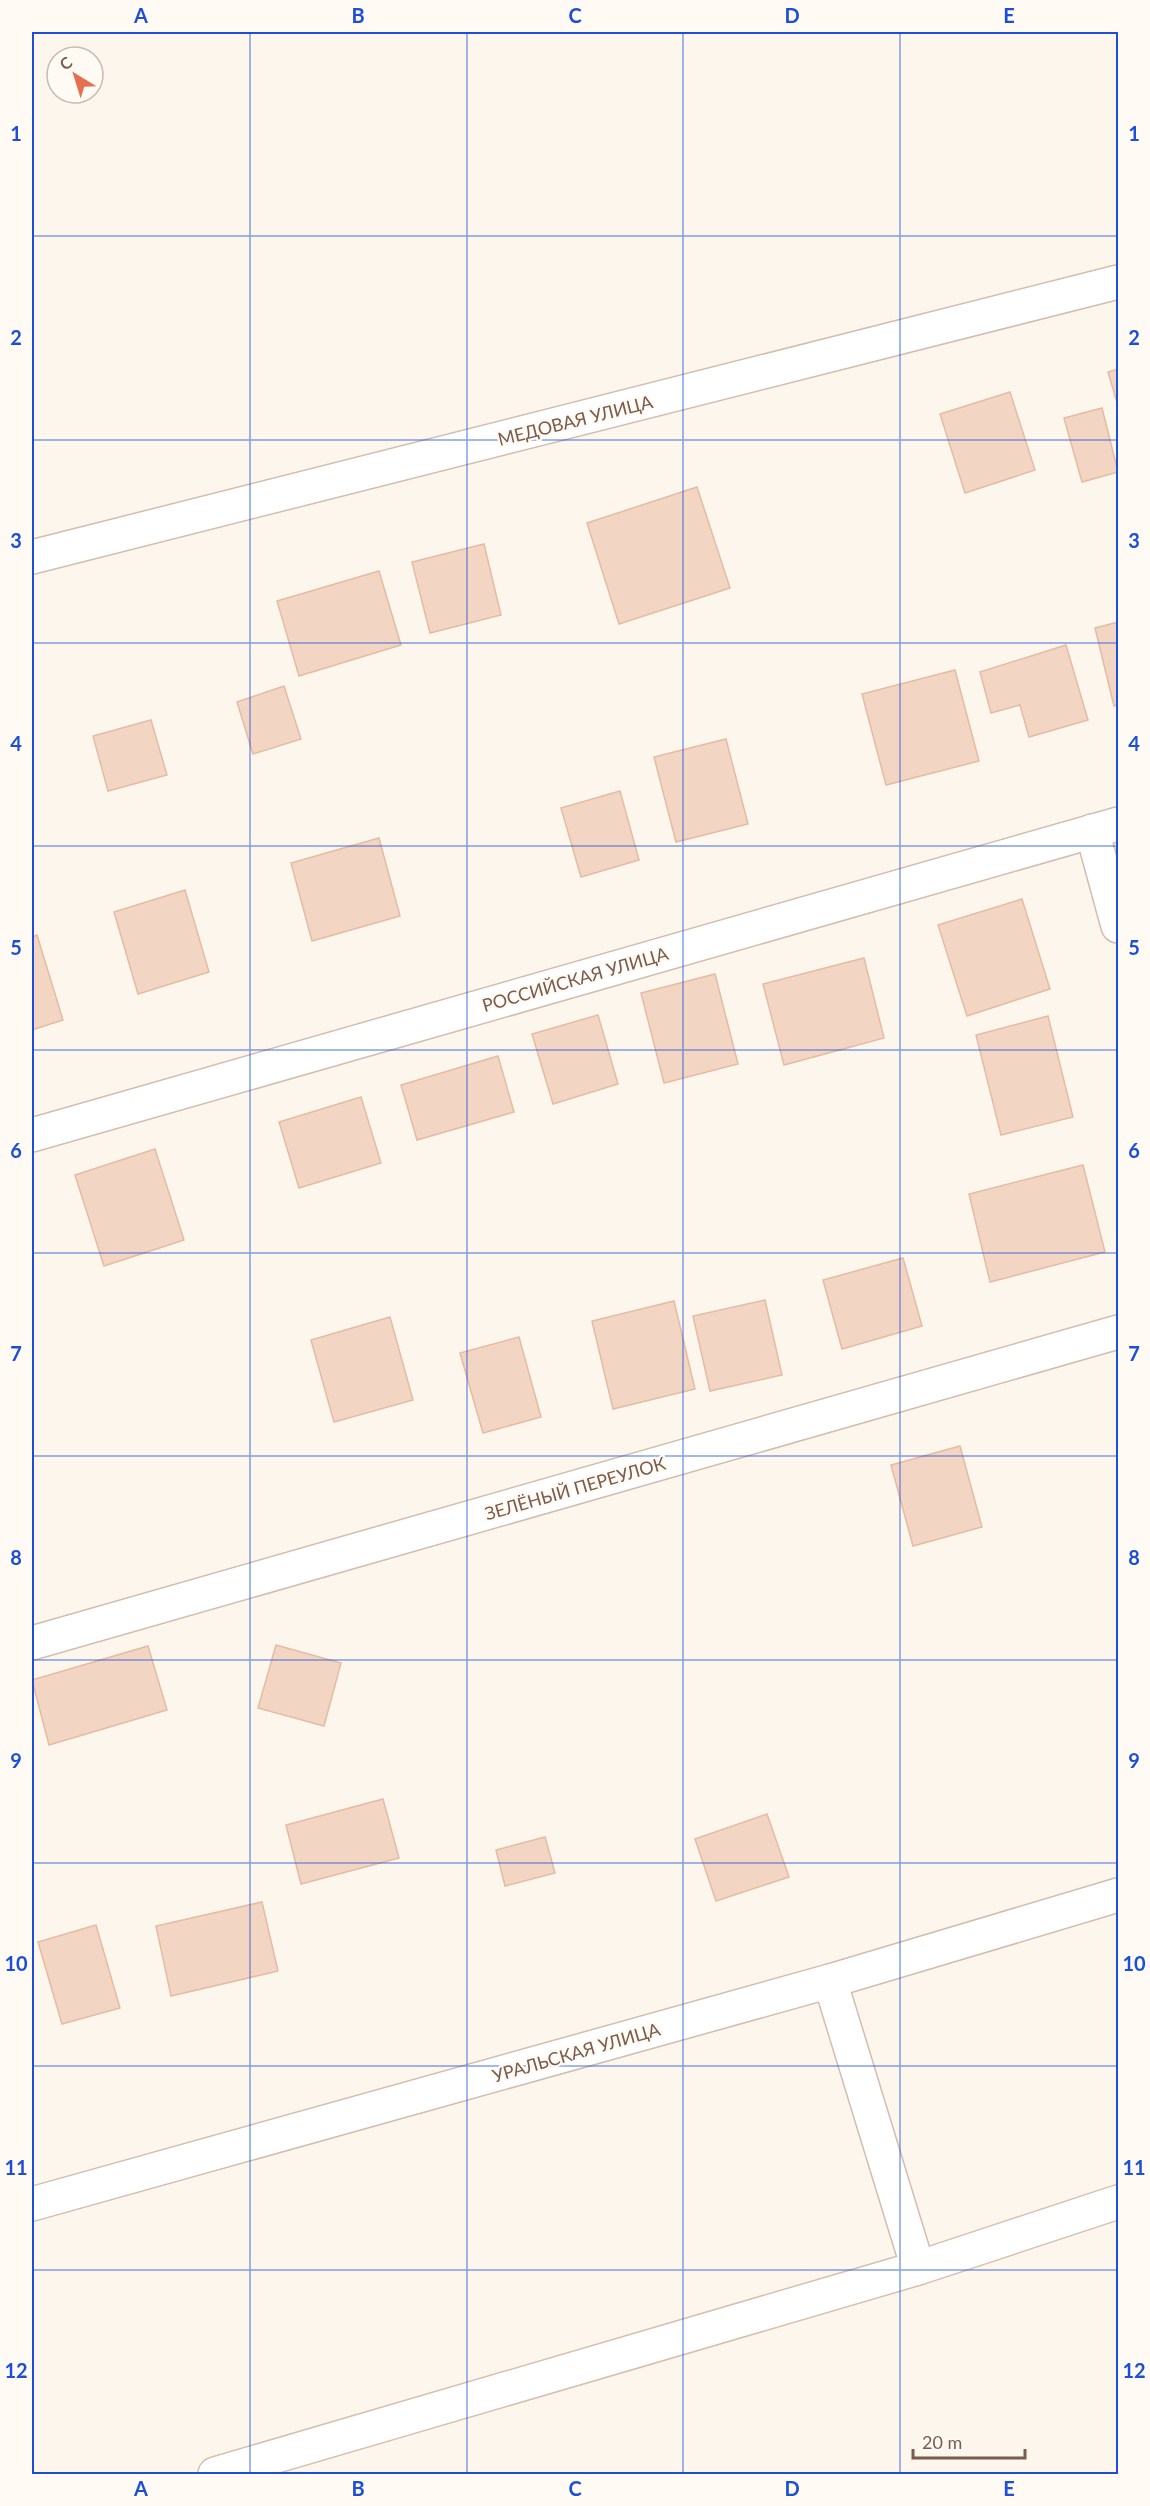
<svg xmlns="http://www.w3.org/2000/svg" width="1150" height="2506" font-family="Lato,sans-serif">
<style>
.building{fill:#f3d5c3;stroke:#e6bba3;stroke-width:1.5}
.lines{fill:none;stroke-linecap:round;stroke-linejoin:round}
.street-casing{stroke:#d1beb0;stroke-width:36}
.secondary-casing{stroke:#d6c0b0;stroke-width:36}
.street{stroke:#fff;stroke-width:33}
.secondary{stroke:#fff;stroke-width:33}
.grid{fill:none;stroke:#1d4ed8;stroke-width:1.5;stroke-opacity:0.55}
.labels{text-anchor:middle;dominant-baseline:central;stroke-width:4.5;stroke-linejoin:round;paint-order:stroke}
.street-label{font-size:18px;fill:#7a5c4d;stroke:#fffaf3}
.neatline{fill:none;stroke:#1d4ed8;stroke-width:2}
.grid-label{font-size:20px;text-anchor:middle;font-weight:bold;fill:#1d4ed8}
</style>
<rect width="100%" height="100%" fill="#fdf6ec"/>
<g class="building">
<polygon points="1118,369 1118,406 1108,372"/>
<polygon points="1010,392 1035,470 965,493 940,414"/>
<polygon points="1102,408 1118,472 1082,482 1064,418"/>
<polygon points="697,487 730,588 619,624 587,523"/>
<polygon points="484,544 501,615 430,633 412,562"/>
<polygon points="379,571 401,645 299,676 277,601"/>
<polygon points="1118,622 1118,705 1114,706 1095,628"/>
<polygon points="1066,645 1088,720 1029,737 1020,705 991,713 980,672"/>
<polygon points="955,670 979,761 886,785 862,694"/>
<polygon points="284,686 301,739 253,754 237,702"/>
<polygon points="151,720 167,775 108,791 93,736"/>
<polygon points="726,739 748,824 676,842 654,757"/>
<polygon points="620,791 639,860 581,877 561,808"/>
<polygon points="379,838 400,916 312,941 291,863"/>
<polygon points="185,890 209,972 138,994 114,912"/>
<polygon points="1022,899 1050,989 967,1016 938,925"/>
<polygon points="37,935 63,1020 32,1030 32,937"/>
<polygon points="864,958 884,1038 784,1065 763,984"/>
<polygon points="715,974 738,1064 664,1083 641,993"/>
<polygon points="598,1015 618,1084 553,1104 532,1034"/>
<polygon points="1048,1016 1073,1117 1001,1135 976,1035"/>
<polygon points="498,1056 514,1112 417,1140 401,1085"/>
<polygon points="361,1097 381,1163 299,1188 279,1122"/>
<polygon points="155,1149 184,1240 104,1266 75,1175"/>
<polygon points="1083,1165 1105,1252 990,1282 969,1194"/>
<polygon points="903,1258 922,1326 842,1349 823,1280"/>
<polygon points="765,1300 782,1375 710,1391 693,1316"/>
<polygon points="674,1301 695,1389 613,1409 592,1321"/>
<polygon points="390,1317 413,1400 334,1422 311,1340"/>
<polygon points="519,1337 541,1417 483,1433 460,1353"/>
<polygon points="960,1446 982,1527 913,1546 891,1465"/>
<polygon points="276,1645 341,1663 324,1726 258,1708"/>
<polygon points="148,1646 167,1710 49,1745 32,1680"/>
<polygon points="383,1799 399,1858 301,1884 286,1825"/>
<polygon points="767,1814 789,1877 716,1901 695,1839"/>
<polygon points="545,1837 555,1873 505,1886 496,1850"/>
<polygon points="262,1902 278,1971 171,1996 156,1926"/>
<polygon points="96,1925 120,2008 62,2024 38,1942"/>
</g>
<g class="lines">
<g class="street-casing">
<g id="street">
<polyline points="32,557 1118,282"/>
<polyline points="1092,831 1118,926"/>
<polyline points="32,1135 1118,824"/>
<polyline points="32,1643 1118,1332"/>
<polyline points="830,1981 1118,1895"/>
<polyline points="32,2204 830,1981 918,2268"/>
</g>
</g>
<g class="secondary-casing">
<polyline id="secondary" points="215,2474 918,2268 1118,2202"/>
</g>
<use href="#street" class="street"/>
<use href="#secondary" class="secondary"/>
</g>
<path class="grid" d="M250,32V2474M467,32V2474M683,32V2474M900,32V2474M32,236H1118M32,440H1118M32,643H1118M32,846H1118M32,1050H1118M32,1253H1118M32,1456H1118M32,1660H1118M32,1863H1118M32,2066H1118M32,2270H1118"/>
<g class="labels">
<g class="street-label">
<text transform="translate(575 420) rotate(-14)">МЕДОВАЯ УЛИЦА</text>
<text transform="translate(575 979) rotate(-16)">РОССИЙСКАЯ УЛИЦА</text>
<text transform="translate(575 1488) rotate(-16)">ЗЕЛЁНЫЙ ПЕРЕУЛОК</text>
<text transform="translate(576 2052) rotate(-16)">УРАЛЬСКАЯ УЛИЦА</text>
</g>
</g>
<rect width="1150" height="2506" fill="none" stroke="#fffaf3" stroke-width="66"/>
<g transform="translate(75 75) rotate(322)"><circle r="28" fill="#fffaf3" stroke="#cabbb1" stroke-width="1.5"/>
<path d="M0-4.5L10 22L0 15L-10 22Z" fill="#e76f51"/>
<text y="-9" font-size="16" font-weight="bold" text-anchor="middle" fill="#7a5c4d">С</text>
</g>
<path d="M913 2449v9h112v-9" fill="none" stroke="#7a5c4d" stroke-width="3"/>
<text x="922" y="2449" font-size="18" fill="#7a5c4d" stroke="#fffaf3" stroke-width="4.5" paint-order="stroke">20 m</text>
<rect x="33" y="33" width="1084" height="2440" class="neatline"/>
<g class="grid-label">
<text x="141" y="23">A</text>
<text x="358" y="23">B</text>
<text x="575" y="23">C</text>
<text x="792" y="23">D</text>
<text x="1009" y="23">E</text>
<text x="16" y="141">1</text>
<text x="1134" y="141">1</text>
<text x="16" y="345">2</text>
<text x="1134" y="345">2</text>
<text x="16" y="548">3</text>
<text x="1134" y="548">3</text>
<text x="16" y="751">4</text>
<text x="1134" y="751">4</text>
<text x="16" y="955">5</text>
<text x="1134" y="955">5</text>
<text x="16" y="1158">6</text>
<text x="1134" y="1158">6</text>
<text x="16" y="1361">7</text>
<text x="1134" y="1361">7</text>
<text x="16" y="1565">8</text>
<text x="1134" y="1565">8</text>
<text x="16" y="1768">9</text>
<text x="1134" y="1768">9</text>
<text x="16" y="1971">10</text>
<text x="1134" y="1971">10</text>
<text x="16" y="2175">11</text>
<text x="1134" y="2175">11</text>
<text x="16" y="2378">12</text>
<text x="1134" y="2378">12</text>
<text x="141" y="2496">A</text>
<text x="358" y="2496">B</text>
<text x="575" y="2496">C</text>
<text x="792" y="2496">D</text>
<text x="1009" y="2496">E</text>
</g>
</svg>
